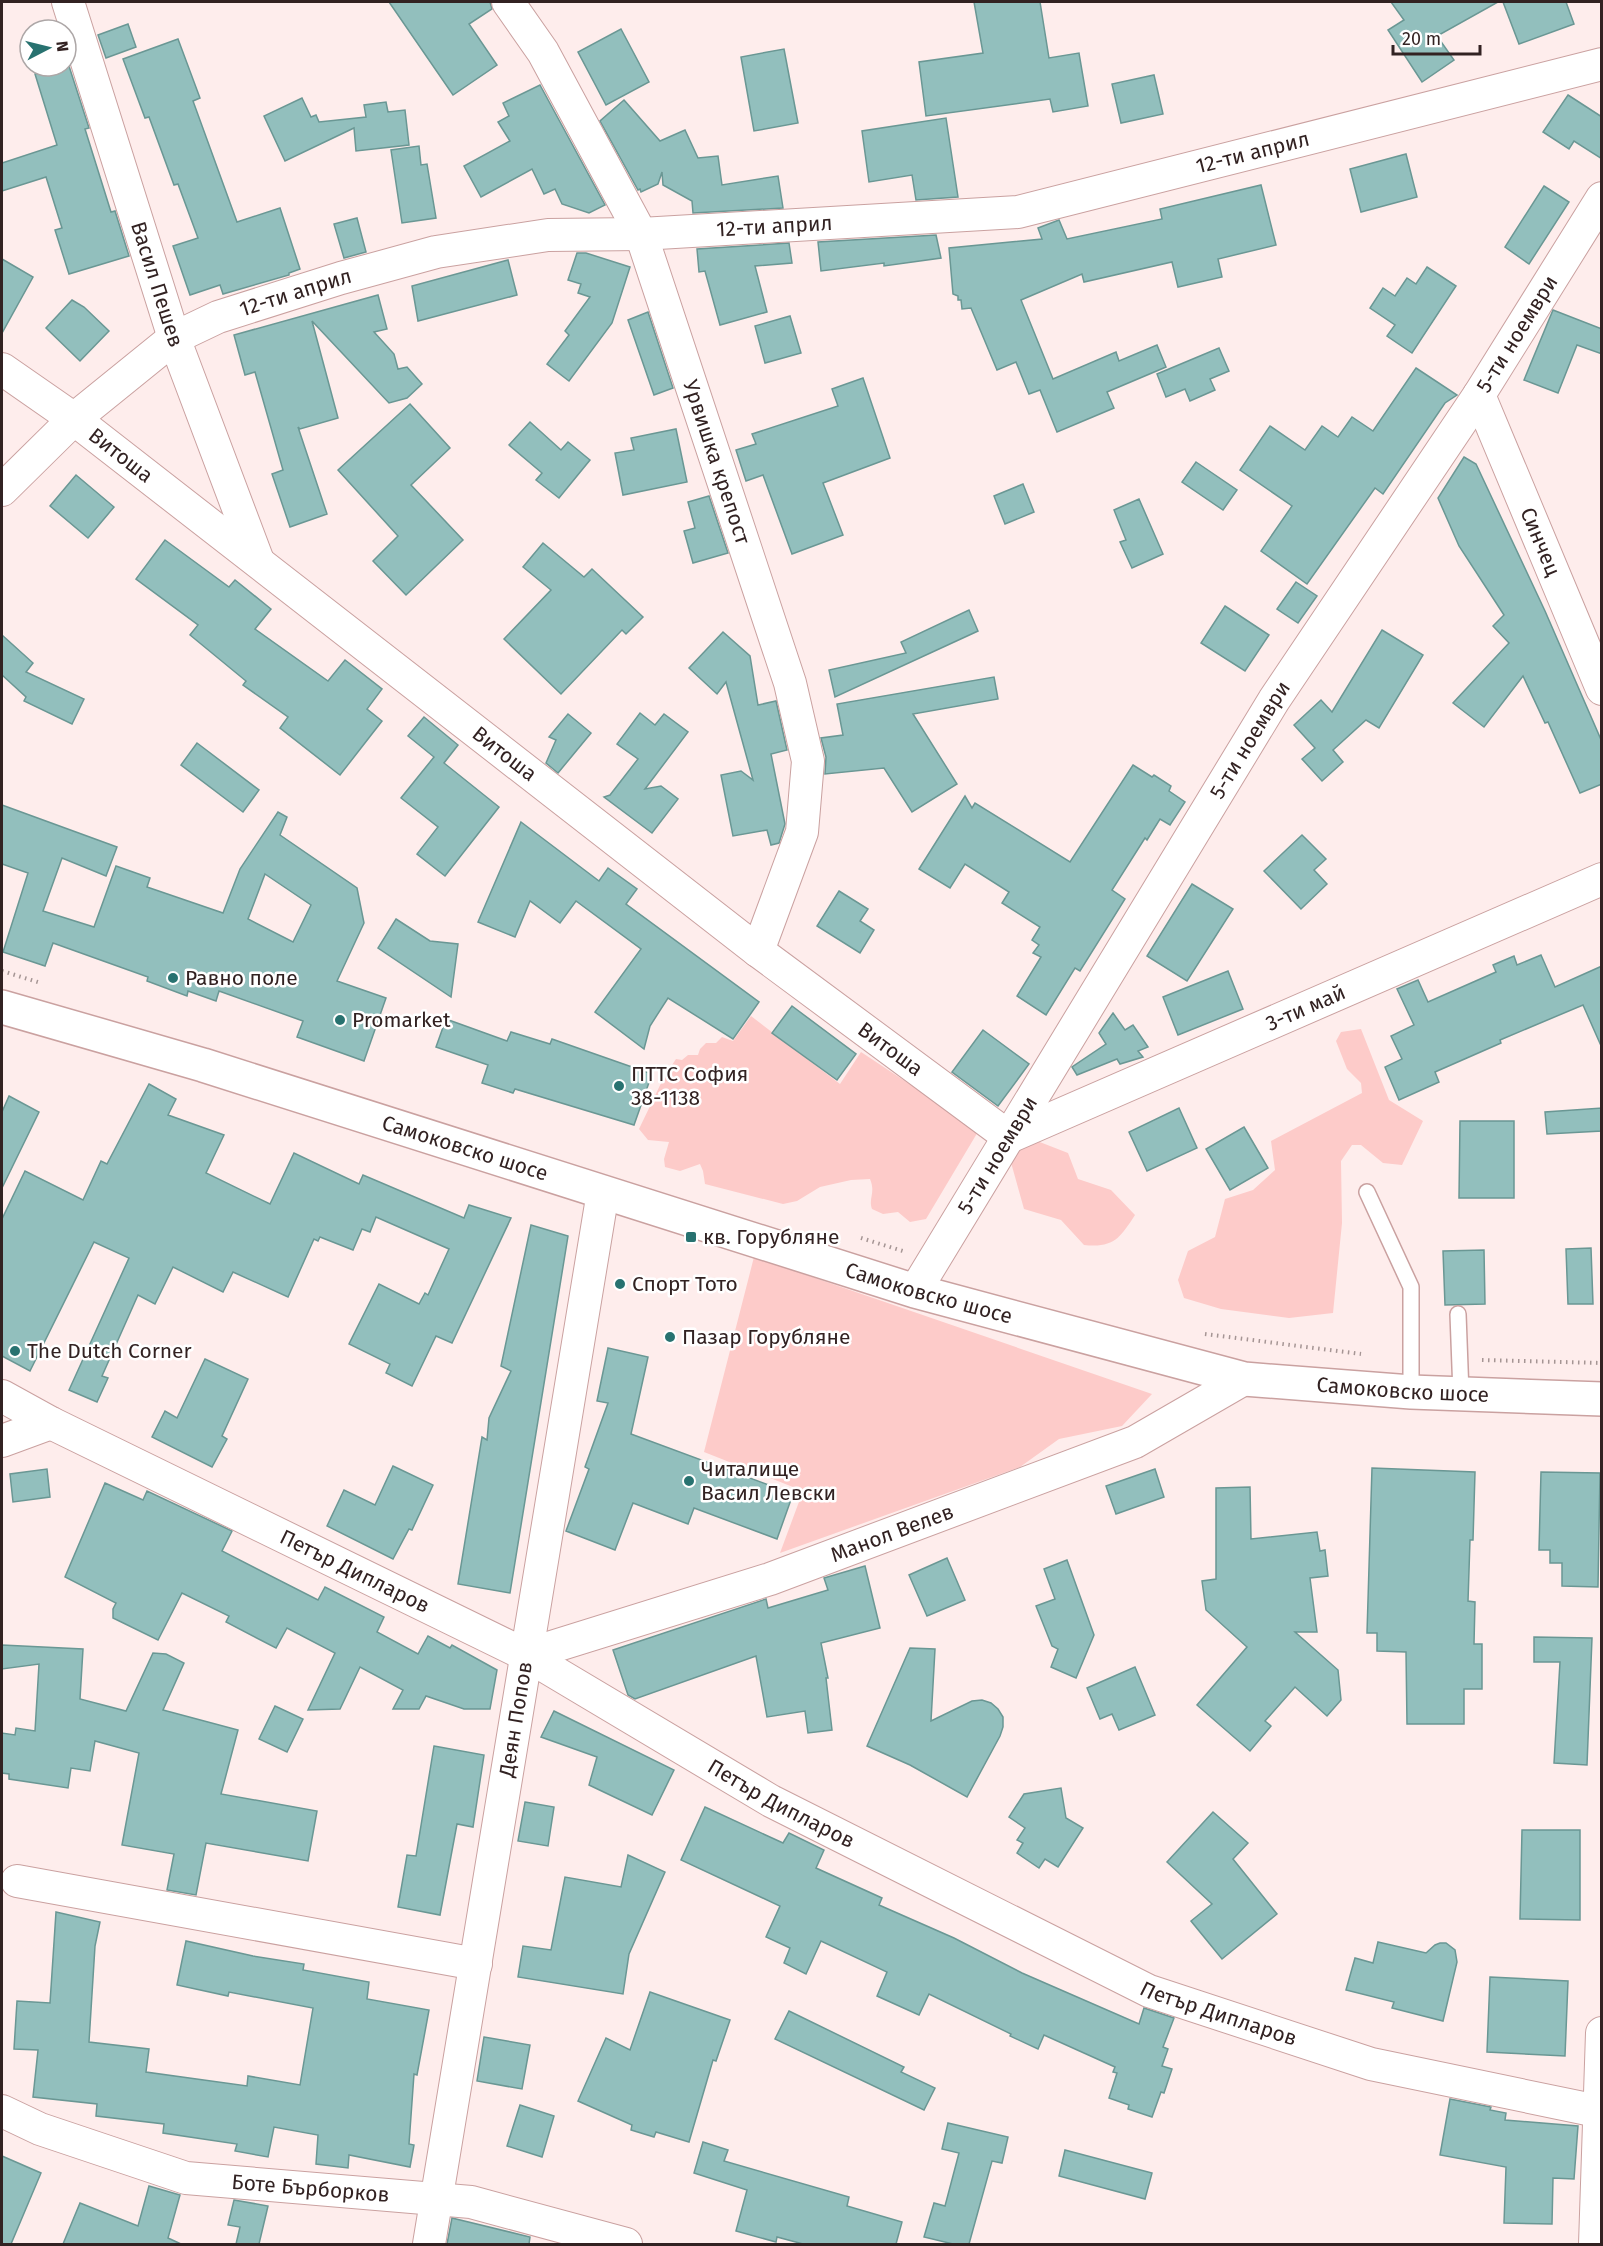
<svg xmlns="http://www.w3.org/2000/svg" width="1603" height="2246" font-family="'Fira Sans',sans-serif">
<style>
.green{fill:#fdcbc9}
.building{fill:#92bfbd;stroke:#6a9794;stroke-width:1.5;fill-rule:evenodd}
.lines{fill:none;stroke-linecap:round;stroke-linejoin:round}
.service-casing{stroke:#caa1a0;stroke-width:18}
.minor-casing{stroke:#caa1a0;stroke-width:34}
.secondary-casing{stroke:#caa1a0;stroke-width:36}
.path{stroke:#a59594;stroke-width:4;stroke-dasharray:1.5 4.5;stroke-linecap:butt}
.service{stroke:#fff;stroke-width:15}
.minor{stroke:#fff;stroke-width:32}
.secondary{stroke:#fff;stroke-width:33}
.poi-dot{fill:#287270;stroke:#fff;stroke-width:2}
.labels{text-anchor:middle;dominant-baseline:central;stroke-width:5;stroke-linejoin:round;paint-order:stroke}
.street-label{font-size:21px;fill:#322222;stroke:#fff}
.poi-label{font-size:21px;fill:#322222;stroke:#fff;text-anchor:start}
</style>
<rect width="100%" height="100%" fill="#feedec"/>
<g class="green">
<path d="M751,1016L840,1084L861,1052L979,1130L926,1219L910,1222L898,1212L883,1214L872,1209C868,1198 876,1193 870,1179L851,1180L820,1187L797,1201L783,1204L705,1184L703,1171L700,1164L680,1171L665,1167L664,1159L669,1142L648,1140L639,1129L664,1077L676,1059L682,1060L688,1055H698L700,1049L706,1043H716L722,1037L733,1041Z"/>
<polygon points="1361,1029 1389,1100 1423,1121 1402,1165 1383,1163 1361,1145 1352,1145 1341,1161 1342,1223 1333,1313 1289,1318 1221,1309 1184,1298 1178,1280 1188,1251 1215,1237 1225,1199 1253,1190 1275,1170 1271,1141 1362,1093 1361,1083 1347,1069 1336,1041 1341,1032"/>
<path d="M1032,1139L1068,1153L1078,1179L1111,1190L1135,1215C1120,1238 1114,1248 1084,1245L1061,1220L1024,1209L1010,1159Z"/>
<polygon points="754,1257 1152,1394 1122,1426 1059,1439 1020,1467 780,1553 803,1491 704,1452"/>
</g>
<g class="building">
<polygon points="389,2 490,2 492,9 469,24 497,65 453,95"/>
<polygon points="974,2 1040,2 1049,58 1079,53 1088,106 1053,112 1050,99 926,116 919,62 983,53"/>
<polygon points="1391,2 1498,2 1437,36 1454,60 1422,82 1388,30 1404,20"/>
<polygon points="1503,2 1566,2 1574,24 1519,44"/>
<polygon points="128,24 136,47 106,58 98,35"/>
<polygon points="621,29 649,82 606,105 578,52"/>
<polygon points="178,39 200,98 193,101 237,222 280,208 300,269 289,273 289,275 223,294 220,285 190,295 173,246 198,238 178,184 174,185 149,117 145,118 123,59"/>
<polygon points="784,49 798,123 754,131 741,57"/>
<polygon points="68,63 89,128 85,129 111,212 115,211 129,256 69,274 55,230 62,228 46,177 2,191 2,163 57,145 35,74 66,66"/>
<polygon points="1154,75 1163,114 1121,123 1112,84"/>
<polygon points="540,85 605,205 589,213 562,204 555,189 544,194 532,169 481,197 464,166 510,141 498,122 509,116 503,103"/>
<polygon points="1568,95 1602,117 1602,159 1574,141 1569,149 1543,132"/>
<polygon points="302,98 311,117 316,115 319,122 366,117 364,105 386,102 388,112 405,110 409,145 356,151 354,128 285,161 264,116"/>
<polygon points="624,100 660,141 685,130 698,158 718,156 722,185 778,176 783,208 693,213 692,201 663,185 662,172 658,184 641,192 640,189 638,190 600,121"/>
<polygon points="946,118 958,197 916,200 912,175 869,182 862,131"/>
<polygon points="419,146 421,165 427,164 436,218 402,223 391,150"/>
<polygon points="1406,154 1417,197 1361,212 1350,169"/>
<polygon points="1261,185 1276,245 1218,259 1222,277 1178,287 1172,262 1084,282 1082,274 1021,300 1053,379 1116,352 1119,361 1157,345 1166,367 1107,392 1114,408 1057,432 1040,390 1029,394 1016,362 997,370 971,308 962,309 961,300 958,300 958,296 953,294 949,248 1042,239 1038,228 1059,220 1067,239 1162,219 1160,209"/>
<polygon points="1544,186 1569,202 1529,264 1505,247"/>
<polygon points="357,218 366,252 344,258 334,224"/>
<polygon points="936,235 941,258 884,266 884,263 821,271 818,242"/>
<polygon points="789,243 792,263 755,266 767,312 720,325 705,271 699,272 697,249"/>
<polygon points="577,253 586,253 630,267 612,323 569,381 547,364 569,335 565,331 590,297 578,293 581,284 568,280"/>
<polygon points="2,259 33,277 2,333"/>
<polygon points="508,260 517,295 418,321 412,286"/>
<polygon points="1427,267 1456,286 1412,353 1387,336 1395,325 1370,308 1383,288 1395,296 1407,278 1416,284"/>
<polygon points="378,295 387,329 374,332 394,354 398,369 407,367 422,384 407,398 389,403 312,321 338,418 300,429 298,427 327,514 290,527 272,474 283,470 255,372 245,375 234,335"/>
<polygon points="72,300 84,307 109,331 80,361 46,328"/>
<polygon points="1553,310 1602,329 1602,354 1577,345 1558,393 1524,380"/>
<polygon points="648,312 673,388 654,395 628,320"/>
<polygon points="790,316 801,353 765,363 755,326"/>
<polygon points="1219,348 1229,371 1210,379 1215,390 1190,401 1185,389 1166,397 1157,374"/>
<polygon points="1416,368 1457,395 1445,403 1383,494 1375,488 1307,584 1261,551 1292,506 1240,470 1270,426 1305,450 1322,426 1338,437 1352,417 1373,431"/>
<polygon points="863,378 890,458 823,483 843,535 792,554 763,475 746,481 736,450 756,444 752,434 838,406 832,389"/>
<polygon points="410,404 450,448 411,485 463,540 406,595 373,561 398,536 338,470"/>
<polygon points="530,422 561,450 568,442 590,460 559,498 536,480 542,473 509,445"/>
<polygon points="676,429 687,482 623,495 615,453 634,450 631,438"/>
<polygon points="1464,457 1476,464 1545,611 1602,742 1602,784 1580,793 1548,722 1545,723 1523,676 1484,727 1453,703 1509,643 1493,626 1504,615 1459,546 1438,498"/>
<polygon points="1196,462 1237,490 1223,510 1182,482"/>
<polygon points="76,475 114,507 88,538 50,506"/>
<polygon points="1023,484 1034,512 1005,524 994,496"/>
<polygon points="709,496 728,553 693,563 684,531 695,528 688,502"/>
<polygon points="1139,499 1163,554 1132,568 1120,542 1126,540 1114,510"/>
<polygon points="165,540 229,587 235,580 271,609 255,629 328,681 345,660 382,689 367,709 382,721 340,775 280,728 288,717 243,685 246,681 190,635 198,625 136,579"/>
<polygon points="543,543 584,577 592,569 643,617 626,634 622,630 561,694 504,639 551,590 523,567"/>
<polygon points="1296,582 1317,596 1298,623 1277,609"/>
<polygon points="1225,606 1269,635 1245,671 1201,643"/>
<polygon points="969,610 978,631 835,697 829,670 906,653 901,642"/>
<polygon points="1382,630 1423,655 1379,728 1366,720 1333,750 1343,762 1322,781 1302,759 1315,748 1294,725 1321,700 1332,712"/>
<polygon points="723,632 750,656 758,705 776,701 787,750 771,754 785,824 779,843 771,845 767,830 733,836 721,775 741,771 753,780 726,682 717,694 689,668"/>
<polygon points="2,635 33,663 26,672 84,699 72,724 24,701 26,697 2,675"/>
<polygon points="994,677 998,699 913,714 957,784 912,812 884,768 825,774 826,757 821,738 843,735 837,704"/>
<polygon points="640,713 655,725 664,714 688,732 645,789 661,786 678,799 652,833 604,797 610,795 638,759 617,744"/>
<polygon points="568,714 591,733 558,773 546,763 556,740 549,737"/>
<polygon points="424,717 458,745 444,763 499,807 445,876 417,854 438,827 401,798 434,757 408,736"/>
<polygon points="197,743 259,790 243,812 181,765"/>
<polygon points="1133,765 1152,777 1154,775 1171,786 1169,791 1185,802 1170,825 1160,819 1147,840 1145,838 1112,890 1125,899 1080,971 1075,968 1046,1015 1017,996 1041,957 1033,953 1039,945 1032,940 1040,927 1002,903 1009,892 965,864 950,888 919,869 965,796 972,808 975,803 1070,862"/>
<path d="M2,805L117,847L106,876L62,858L43,911L94,927L116,866L150,878L147,887L223,913L240,869L278,812L287,817L280,835L357,888L364,923L337,981L386,998L364,1061L297,1037L303,1021L219,991L216,1001L188,991L187,996L147,981L148,977L53,943L45,966L3,952L28,873L2,864ZM265,874L311,905L293,942L248,919Z"/>
<polygon points="521,822 599,881 608,868 637,889 626,904 759,1002 733,1039 668,998 650,1026 644,1049 595,1012 641,949 576,901 560,923 530,901 515,937 478,922"/>
<polygon points="1302,835 1326,859 1314,870 1327,884 1301,909 1264,871"/>
<polygon points="1192,884 1233,909 1187,981 1147,956"/>
<polygon points="839,891 868,909 860,921 874,930 860,953 817,926"/>
<polygon points="396,919 430,941 458,944 451,997 378,948"/>
<polygon points="1541,955 1555,987 1602,966 1602,1048 1583,1005 1500,1040 1501,1043 1435,1072 1439,1082 1399,1100 1385,1067 1402,1059 1391,1036 1414,1025 1397,989 1418,980 1428,1002 1496,972 1493,965 1514,956 1517,965"/>
<polygon points="1228,971 1243,1009 1178,1035 1163,997"/>
<polygon points="792,1006 856,1054 837,1080 772,1033"/>
<polygon points="1113,1013 1125,1030 1133,1025 1148,1047 1138,1051 1143,1057 1120,1064 1117,1059 1077,1075 1072,1067 1106,1044 1099,1033"/>
<polygon points="446,1019 507,1041 511,1032 550,1044 552,1039 652,1074 634,1125 515,1089 513,1093 482,1083 488,1065 436,1047"/>
<polygon points="983,1030 1029,1064 998,1106 952,1072"/>
<polygon points="149,1084 176,1099 168,1115 224,1135 206,1173 270,1204 294,1153 359,1184 363,1175 464,1218 469,1205 511,1218 452,1343 436,1336 412,1386 386,1373 390,1364 349,1344 379,1284 419,1304 425,1293 428,1295 449,1249 376,1217 370,1232 362,1229 353,1250 320,1237 318,1241 314,1239 288,1297 233,1272 223,1292 173,1267 155,1304 138,1295 102,1376 108,1378 97,1402 69,1390 129,1258 94,1242 30,1371 2,1356 2,1219 25,1171 83,1200 101,1161 107,1164"/>
<polygon points="9,1096 39,1112 2,1188 2,1112"/>
<polygon points="1179,1108 1197,1148 1147,1171 1129,1132"/>
<polygon points="1602,1108 1602,1131 1547,1134 1545,1112"/>
<polygon points="1460,1121 1514,1121 1514,1198 1459,1198"/>
<polygon points="1244,1127 1268,1168 1230,1190 1206,1149"/>
<polygon points="531,1225 568,1236 510,1593 458,1584 482,1437 487,1440 489,1418 511,1371 501,1366"/>
<polygon points="1591,1248 1593,1304 1568,1304 1566,1249"/>
<polygon points="1484,1250 1485,1304 1445,1305 1443,1251"/>
<polygon points="608,1348 648,1357 631,1434 793,1494 777,1539 694,1508 688,1524 633,1503 615,1550 566,1531 589,1469 585,1467 608,1403 597,1401"/>
<polygon points="205,1359 248,1379 222,1436 227,1439 212,1467 152,1437 165,1411 177,1418"/>
<polygon points="393,1466 433,1485 412,1530 409,1529 393,1559 327,1526 344,1490 375,1505"/>
<polygon points="1372,1468 1475,1472 1473,1540 1470,1540 1468,1601 1475,1602 1474,1644 1482,1644 1482,1689 1464,1689 1464,1724 1407,1724 1406,1652 1377,1651 1377,1633 1367,1633"/>
<polygon points="47,1469 50,1497 13,1502 10,1474"/>
<polygon points="1155,1469 1164,1497 1116,1514 1106,1486"/>
<polygon points="1541,1472 1600,1473 1598,1587 1562,1586 1562,1563 1550,1563 1550,1550 1539,1550"/>
<polygon points="105,1483 143,1500 147,1491 232,1531 222,1551 318,1600 325,1587 384,1617 377,1632 418,1654 428,1636 450,1648 452,1645 497,1670 490,1709 464,1709 426,1696 419,1709 393,1709 403,1690 360,1667 340,1709 308,1710 335,1653 287,1628 276,1648 226,1622 229,1616 182,1593 158,1640 113,1618 113,1609 116,1603 65,1577"/>
<polygon points="1250,1487 1251,1539 1317,1532 1320,1551 1325,1550 1328,1576 1310,1578 1317,1632 1295,1632 1338,1670 1341,1700 1327,1716 1295,1687 1265,1721 1271,1726 1250,1751 1197,1705 1247,1647 1206,1610 1202,1581 1216,1579 1216,1488"/>
<polygon points="947,1558 965,1600 927,1616 909,1575"/>
<polygon points="1067,1560 1094,1635 1076,1678 1051,1667 1058,1649 1052,1646 1036,1606 1055,1599 1044,1569"/>
<polygon points="865,1566 880,1628 821,1643 828,1678 826,1678 832,1730 808,1733 805,1711 767,1717 756,1656 635,1699 628,1695 613,1650 766,1599 768,1608 828,1590 824,1578"/>
<polygon points="1534,1637 1592,1638 1587,1765 1554,1763 1560,1662 1534,1662"/>
<polygon points="2,1645 83,1649 80,1699 126,1711 153,1653 166,1654 184,1663 163,1710 238,1730 221,1794 317,1811 308,1861 206,1843 196,1895 167,1890 174,1854 122,1845 139,1753 95,1741 90,1771 71,1768 68,1788 9,1779 9,1774 2,1773 2,1733 15,1735 16,1728 35,1731 39,1664 2,1669"/>
<polygon points="910,1648 935,1649 931,1721 972,1701 982,1700 991,1703 998,1709 1003,1717 1003,1727 1000,1736 967,1797 910,1765 867,1746"/>
<polygon points="1135,1667 1155,1715 1119,1730 1112,1714 1100,1719 1087,1688"/>
<polygon points="275,1706 303,1719 287,1752 259,1739"/>
<polygon points="554,1711 674,1770 652,1815 589,1785 597,1757 541,1737"/>
<polygon points="434,1746 484,1755 473,1827 457,1824 440,1915 398,1907 407,1855 416,1856"/>
<polygon points="1061,1788 1066,1818 1083,1828 1058,1867 1045,1859 1039,1868 1017,1853 1023,1843 1017,1840 1025,1828 1009,1817 1024,1794"/>
<polygon points="525,1802 554,1807 548,1846 518,1841"/>
<polygon points="705,1807 783,1843 789,1833 824,1850 816,1868 882,1898 879,1905 954,1938 1022,1973 1139,2024 1144,2008 1174,2018 1163,2047 1168,2049 1162,2066 1172,2069 1164,2093 1161,2092 1152,2117 1128,2109 1129,2105 1109,2098 1117,2073 1113,2072 1115,2067 1044,2035 1038,2049 1010,2036 1011,2034 929,1994 919,2015 877,1996 887,1972 821,1941 806,1974 784,1963 790,1948 766,1937 780,1906 681,1860"/>
<polygon points="1213,1812 1248,1843 1233,1859 1277,1914 1222,1959 1191,1921 1212,1904 1167,1862"/>
<polygon points="1522,1830 1580,1830 1580,1920 1520,1919"/>
<polygon points="628,1855 665,1872 629,1954 623,1994 518,1977 523,1946 551,1950 565,1877 621,1887"/>
<polygon points="56,1912 100,1922 95,1946 89,2042 149,2049 146,2072 247,2086 248,2076 300,2085 313,2008 229,1992 228,1996 177,1985 186,1941 253,1956 304,1964 303,1970 369,1982 367,1999 429,2010 417,2075 414,2074 409,2144 414,2145 410,2167 349,2155 348,2168 316,2164 318,2135 274,2127 268,2157 235,2151 237,2144 163,2133 164,2124 96,2116 97,2104 33,2097 38,2050 14,2049 17,2001 50,2003"/>
<polygon points="1378,1942 1426,1953 1435,1945 1440,1943 1446,1943 1455,1950 1457,1962 1443,2021 1392,2008 1394,2002 1346,1990 1355,1958 1373,1963"/>
<polygon points="1490,1977 1568,1981 1565,2056 1487,2052"/>
<polygon points="650,1992 730,2020 716,2061 713,2060 689,2142 656,2132 654,2137 631,2130 632,2125 578,2101 606,2038 630,2050"/>
<polygon points="789,2011 904,2067 901,2072 935,2088 924,2110 775,2039"/>
<polygon points="484,2037 530,2045 522,2089 477,2081"/>
<polygon points="1450,2099 1491,2107 1490,2110 1506,2113 1505,2120 1578,2126 1574,2179 1553,2178 1552,2224 1504,2223 1506,2167 1440,2155"/>
<polygon points="520,2105 554,2116 542,2157 507,2146"/>
<polygon points="948,2123 1008,2137 1002,2163 992,2161 969,2244 953,2244 924,2237 934,2203 945,2206 959,2153 942,2149"/>
<polygon points="703,2142 728,2150 724,2161 849,2197 847,2206 902,2222 896,2244 803,2244 777,2237 776,2242 736,2231 747,2190 694,2173"/>
<polygon points="1065,2150 1152,2173 1145,2199 1059,2176"/>
<polygon points="2,2156 41,2173 11,2244 2,2244"/>
<polygon points="149,2186 180,2195 168,2238 181,2244 63,2244 80,2203 138,2226"/>
<polygon points="234,2200 268,2206 259,2244 236,2244 240,2227 228,2225"/>
<polygon points="452,2218 530,2237 529,2244 447,2244"/>
</g>
<g class="lines">
<g class="service-casing">
<g id="service">
<polyline points="1367,1192 1411,1287 1411,1392"/>
<polyline points="1458,1314 1461,1394"/>
</g>
</g>
<g class="minor-casing">
<g id="minor">
<path id="s1" d="M68,2L174,338L258,561"/>
<path id="s2" d="M508,2L543,52L641,234L790,683L808,761L802,832L758,951"/>
<path id="s3" d="M2,369L74,419L758,951L1009,1137L1602,879"/>
<path id="s4" d="M1479,395L1602,689"/>
<path id="s5" d="M2,490L74,419L174,338L218,317L341,278L436,252L548,235L641,234L1018,212L1602,64"/>
<path id="s6" d="M915,1291L1274,700L1479,395L1602,198"/>
<path id="s7" d="M2,1396L51,1423L526,1655L771,1801L1149,1991L1371,2064L1602,2112"/>
<polyline points="2,1441 51,1423"/>
<path id="s8" d="M526,1655L770,1579L1135,1442L1244,1379"/>
<polyline points="17,1881 476,1964"/>
<path id="s9" d="M2,2111L40,2129L186,2178L471,2202L626,2244"/>
<path id="s10" d="M429,2244L603,1192"/>
<polyline points="1595,2244 1602,2033"/>
</g>
</g>
<g class="secondary-casing">
<g id="secondary">
<path id="s11" d="M2,1007L203,1065L915,1291L1244,1379L1411,1392L1602,1399"/>
</g>
</g>
<g class="path">
<polyline points="2,971 41,983"/>
<polyline points="861,1238 906,1252"/>
<polyline points="1205,1334 1361,1354"/>
<polyline points="1482,1360 1602,1363"/>
</g>
<use href="#service" class="service"/>
<use href="#minor" class="minor"/>
<use href="#secondary" class="secondary"/>
</g>
<g class="poi-dot">
<circle cx="173" cy="978" r="6"/>
<circle cx="340" cy="1020" r="6"/>
<circle cx="619" cy="1086" r="6"/>
<rect x="685" y="1231" width="12" height="12" rx="3"/>
<circle cx="620" cy="1284" r="6"/>
<circle cx="670" cy="1337" r="6"/>
<circle cx="15" cy="1351" r="6"/>
<circle cx="689" cy="1481" r="6"/>
</g>
<g class="labels">
<g class="street-label">
<text stroke="none"><textPath href="#s5" startOffset="1332">12-ти април</textPath></text>
<text stroke="none"><textPath href="#s5" startOffset="846">12-ти април</textPath></text>
<text stroke="none"><textPath href="#s1" startOffset="296">Васил Пешев</textPath></text>
<text stroke="none"><textPath href="#s5" startOffset="360">12-ти април</textPath></text>
<text stroke="none"><textPath href="#s6" startOffset="1131">5-ти ноември</textPath></text>
<text stroke="none"><textPath href="#s3" startOffset="147">Витоша</textPath></text>
<text stroke="none"><textPath href="#s2" startOffset="508">Урвишка крепост</textPath></text>
<text stroke="none"><textPath href="#s4" startOffset="159">Синчец</textPath></text>
<text stroke="none"><textPath href="#s6" startOffset="645">5-ти ноември</textPath></text>
<text stroke="none"><textPath href="#s3" startOffset="633">Витоша</textPath></text>
<text stroke="none"><textPath href="#s3" startOffset="1590">3-ти май</textPath></text>
<text stroke="none"><textPath href="#s3" startOffset="1119">Витоша</textPath></text>
<text stroke="none"><textPath href="#s11" startOffset="484">Самоковско шосе</textPath></text>
<text stroke="none"><textPath href="#s6" startOffset="159">5-ти ноември</textPath></text>
<text stroke="none"><textPath href="#s11" startOffset="970">Самоковско шосе</textPath></text>
<text stroke="none"><textPath href="#s11" startOffset="1456">Самоковско шосе</textPath></text>
<text stroke="none"><textPath href="#s8" startOffset="386">Манол Велев</textPath></text>
<text stroke="none"><textPath href="#s7" startOffset="394">Петър Дипларов</textPath></text>
<text stroke="none"><textPath href="#s10" startOffset="532">Деян Попов</textPath></text>
<text stroke="none"><textPath href="#s7" startOffset="880">Петър Дипларов</textPath></text>
<text stroke="none"><textPath href="#s7" startOffset="1366">Петър Дипларов</textPath></text>
<text stroke="none"><textPath href="#s9" startOffset="321">Боте Бърборков</textPath></text>
</g>
<g class="poi-label">
<text x="185" y="978">Равно поле</text>
<text x="352" y="1020">Promarket</text>
<text x="631" y="1074">ПТТС София<tspan x="631" dy="24">38-1138</tspan></text>
<text x="703" y="1237">кв. Горубляне</text>
<text x="632" y="1284">Спорт Тото</text>
<text x="682" y="1337">Пазар Горубляне</text>
<text x="27" y="1351">The Dutch Corner</text>
<text x="701" y="1469">Читалище<tspan x="701" dy="24">Васил Левски</tspan></text>
</g>
</g>
<rect width="1603" height="2246" fill="none" stroke="#322222" stroke-width="6"/>
<g transform="translate(48 48) rotate(83)"><circle r="28" fill="#ffffff" stroke="#ada7a7" stroke-width="1.5"/>
<path d="M0-4.5L10 22L0 15L-10 22Z" fill="#287270"/>
<text y="-9" font-size="16" font-weight="bold" text-anchor="middle" fill="#322222">N</text>
</g>
<path d="M1393 45v9h87v-9" fill="none" stroke="#322222" stroke-width="3"/>
<text x="1402" y="45" font-size="18" fill="#322222" stroke="#ffffff" stroke-width="4.5" paint-order="stroke">20 m</text>
</svg>
